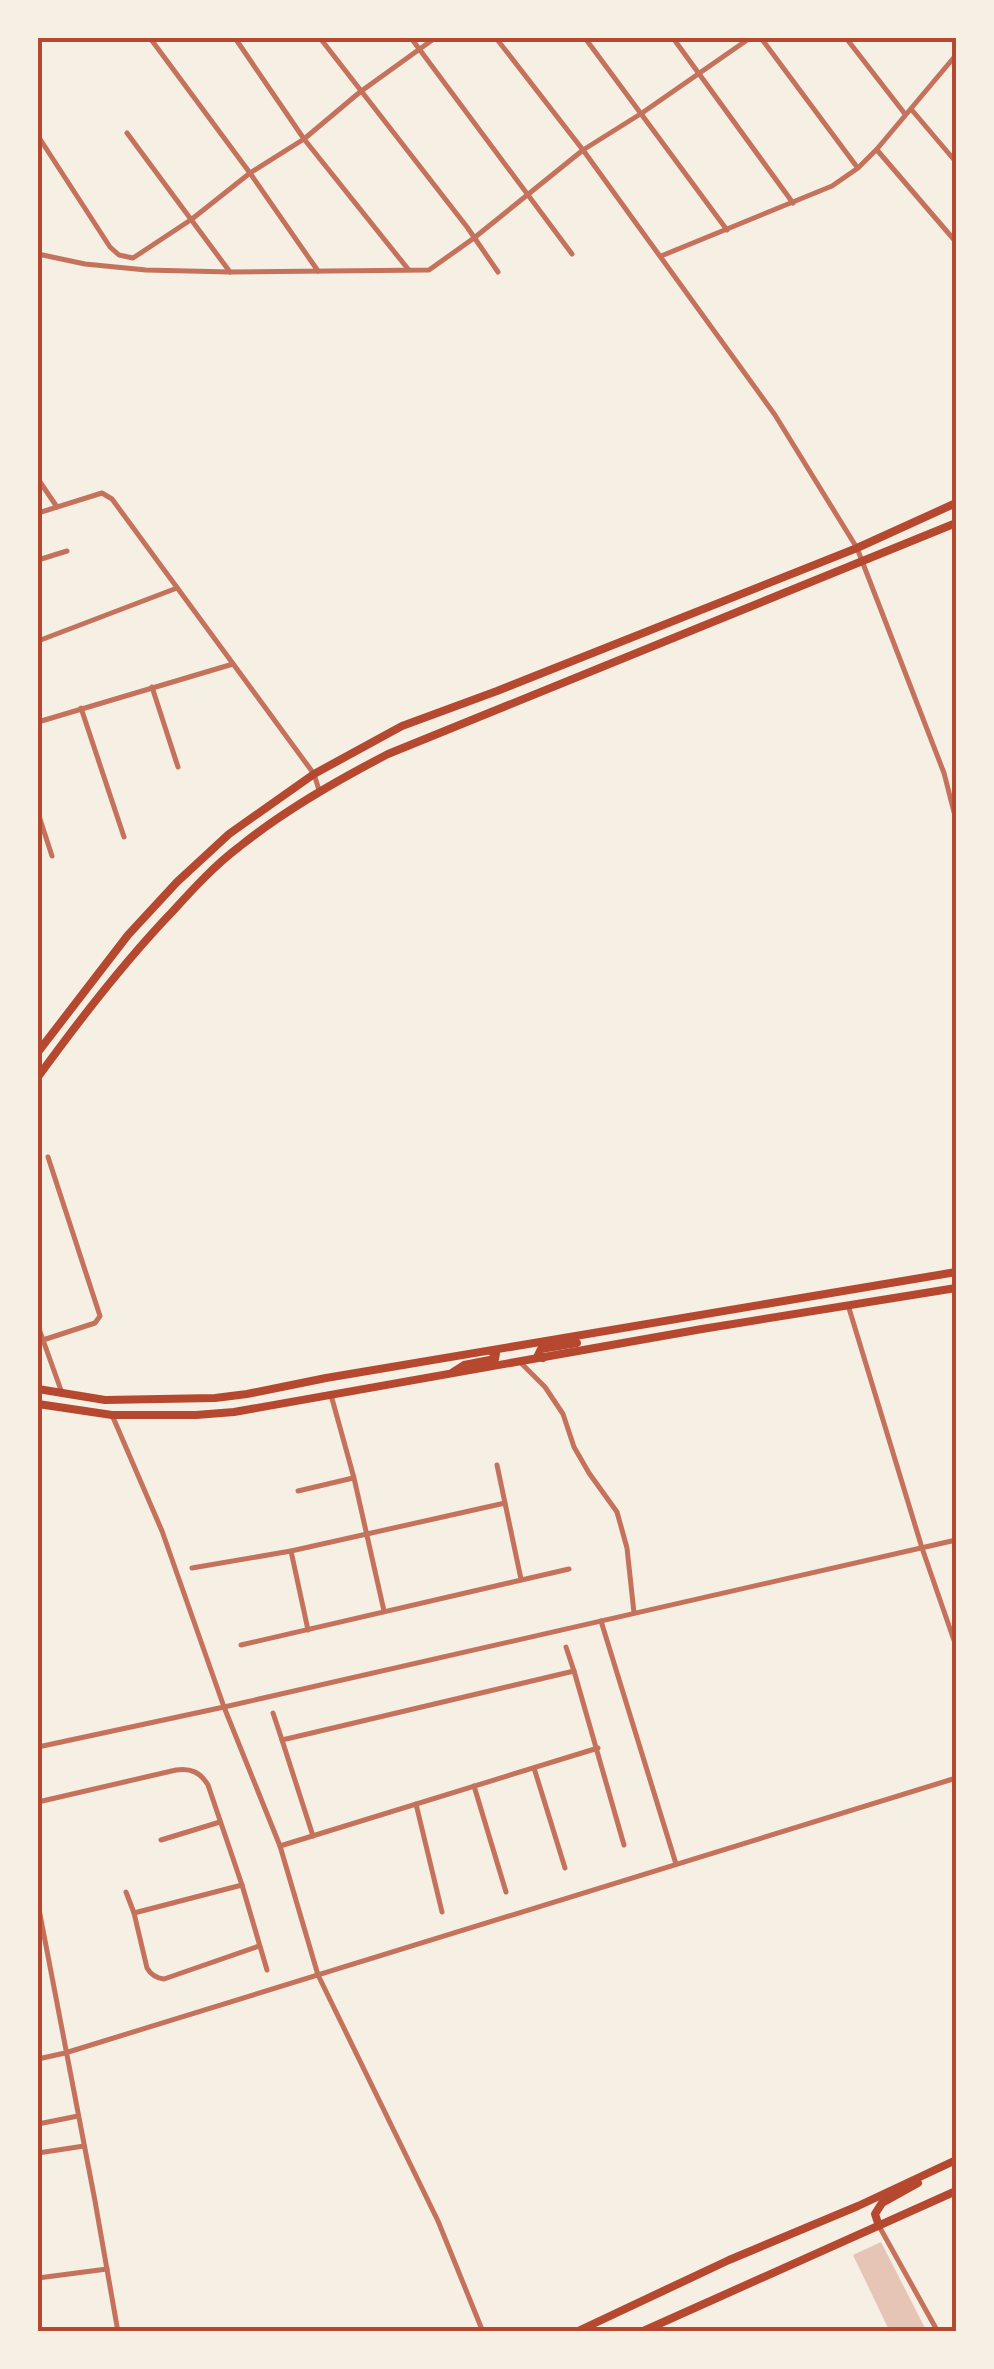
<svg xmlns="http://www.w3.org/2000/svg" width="994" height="2369" font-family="Helvetica,sans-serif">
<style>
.building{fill:#e6c5b7}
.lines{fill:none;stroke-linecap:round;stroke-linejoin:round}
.minor{stroke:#c5725c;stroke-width:5}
.secondary{stroke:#b5482f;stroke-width:8}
.primary{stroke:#b5482f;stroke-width:8}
.neatline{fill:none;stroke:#b5482f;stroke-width:4}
</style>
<rect width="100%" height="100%" fill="#f6efe4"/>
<polygon class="building" points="881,2242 927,2332 890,2332 853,2255"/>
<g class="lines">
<g class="minor">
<polyline points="150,38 250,173 318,271"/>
<polyline points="235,38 304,139 408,269"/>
<polyline points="320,38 467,227 498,272"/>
<polyline points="411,38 572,254"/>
<polyline points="496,38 583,150 775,415 857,548 944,773 956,820"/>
<polyline points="585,38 727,230"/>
<polyline points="673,38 793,203"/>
<polyline points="761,38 857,167"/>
<polyline points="846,38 905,114"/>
<polyline points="911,109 956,162"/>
<polyline points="127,133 230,272"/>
<polyline points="38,136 110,247 119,255 133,258 192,219 250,173 304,139 360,92 435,38"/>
<polyline points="877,150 956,242"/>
<polyline points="38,254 85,264 146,270 230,272 429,270 474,238 583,150 642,113 750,38"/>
<polyline points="661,256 832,186 858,168 877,149 956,55"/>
<polyline points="38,479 57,507"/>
<polyline points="38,513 102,493 112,499 314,774 319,790"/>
<polyline points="38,560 67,551"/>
<polyline points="38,641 177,588"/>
<polyline points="152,687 178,767"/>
<polyline points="81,708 124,837"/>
<polyline points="38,722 233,664"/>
<polyline points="38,813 52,856"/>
<polyline points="848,1305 922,1548 956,1646"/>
<polyline points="38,1326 62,1393"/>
<polyline points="43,1340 95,1323 100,1316 48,1157"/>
<polyline points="520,1362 545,1387 563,1414 574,1447 589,1473 617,1512 627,1548 634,1613"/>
<polyline points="331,1395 354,1478 384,1611"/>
<polyline points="112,1415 162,1531 224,1707 280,1846 318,1975 438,2221 483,2332"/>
<polyline points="497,1465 521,1579"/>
<polyline points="298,1491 353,1478"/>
<polyline points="291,1551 308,1630"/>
<polyline points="192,1568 291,1551 505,1503"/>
<polyline points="601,1621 676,1864"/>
<polyline points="241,1645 569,1569"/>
<polyline points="566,1647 574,1671"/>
<polyline points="273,1713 282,1740"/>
<polyline points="38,1747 224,1707 956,1540"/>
<polyline points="534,1768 565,1868"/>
<polyline points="474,1786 506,1892"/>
<path d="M38,1802L176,1770C191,1768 200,1772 208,1785L242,1885L267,1970"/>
<polyline points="416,1804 442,1912"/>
<polyline points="313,1836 282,1740 574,1671 624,1845"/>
<polyline points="161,1840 220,1822"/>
<polyline points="280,1846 598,1748"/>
<path d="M126,1892L134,1913L147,1968C151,1975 156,1978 164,1979L259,1946"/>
<polyline points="38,1904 95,2201 118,2332"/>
<polyline points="134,1913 242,1885"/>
<polyline points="38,2059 65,2053 956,1778"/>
<polyline points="38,2124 78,2116"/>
<polyline points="38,2153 84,2146"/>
<polyline points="879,2226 938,2332"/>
<polyline points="38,2278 107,2269"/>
<polyline points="38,2320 40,2332"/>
</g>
<g class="secondary">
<polyline points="38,1052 128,935 177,882 229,834 314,774 402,726 497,691 857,548 956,503"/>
<path d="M38,1077C80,1019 123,963 173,911C193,889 215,865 239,847C285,810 336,781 388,754L956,523"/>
<polyline points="543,1358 538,1355 541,1349 577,1343"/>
<polyline points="453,1372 464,1365 495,1359 496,1353 492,1352"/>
<polyline points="38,1389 105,1400 215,1398 247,1394 326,1378 956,1272"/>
<polyline points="38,1404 112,1415 196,1415 234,1412 702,1329 956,1288"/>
</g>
<g class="primary">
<polyline points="879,2226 875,2214 882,2203 918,2183"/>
<polyline points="576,2332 729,2260 858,2206 956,2160"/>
<polyline points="641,2332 956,2191"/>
</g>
</g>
<rect width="994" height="2369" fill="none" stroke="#f6efe4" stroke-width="80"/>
<rect x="40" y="40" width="914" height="2289" class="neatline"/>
</svg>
